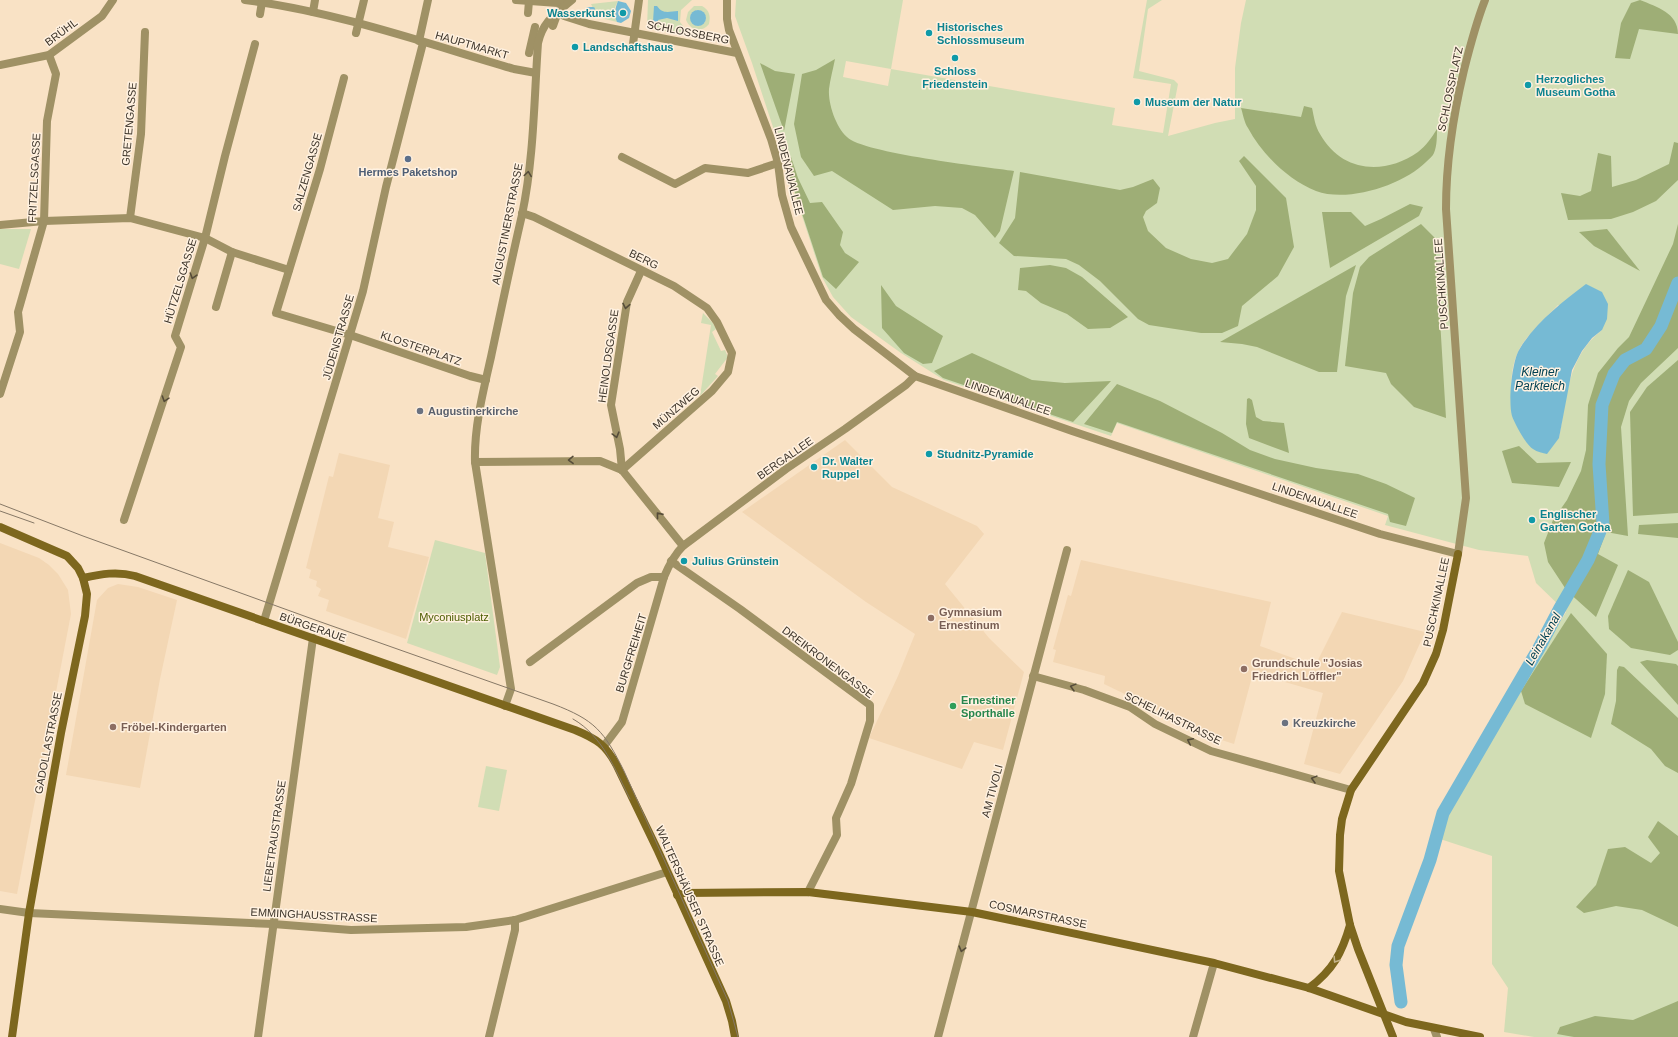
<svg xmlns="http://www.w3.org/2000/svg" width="1678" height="1037" font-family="Arial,sans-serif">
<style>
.built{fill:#f3d7b4}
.green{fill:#d1ddb4;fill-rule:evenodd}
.forest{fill:#9eae76}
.water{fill:#76bad4}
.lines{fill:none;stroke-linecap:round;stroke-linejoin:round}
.stream{stroke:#76bad4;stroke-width:4}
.canal{stroke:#76bad4;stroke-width:13}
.street{stroke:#9f9165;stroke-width:8}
.secondary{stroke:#7d671e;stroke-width:8}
.tram{stroke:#867866;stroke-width:1}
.oneway{stroke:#564c39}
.oneway2{stroke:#c4b389}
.culture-dot{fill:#0f9aa8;stroke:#fff1e0;stroke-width:1.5}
.service-dot{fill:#5c6f8a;stroke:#fff1e0;stroke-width:1.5}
.worship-dot{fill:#6b7280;stroke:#fff1e0;stroke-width:1.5}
.education-dot{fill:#8d6e63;stroke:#fff1e0;stroke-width:1.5}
.leisure-dot{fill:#2e9e5b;stroke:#fff1e0;stroke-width:1.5}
.labels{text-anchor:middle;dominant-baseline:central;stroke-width:3;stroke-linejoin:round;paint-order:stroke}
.culture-label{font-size:11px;font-weight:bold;fill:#0d838f;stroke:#fff1e0;text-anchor:start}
.street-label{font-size:11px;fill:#3e352a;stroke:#fff1e0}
.service-label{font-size:11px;font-weight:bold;fill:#4e5e75;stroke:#fff1e0}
.worship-label{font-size:11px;font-weight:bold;fill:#5b616d;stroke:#fff1e0;text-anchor:start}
.education-label{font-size:11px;font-weight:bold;fill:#785e54;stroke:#fff1e0;text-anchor:start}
.park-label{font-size:11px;fill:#4c5d00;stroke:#fff1e0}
.leisure-label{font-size:11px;font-weight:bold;fill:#27864d;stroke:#fff1e0;text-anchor:start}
.water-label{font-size:12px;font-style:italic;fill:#004052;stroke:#fff1e0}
</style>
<rect width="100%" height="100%" fill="#f9e2c5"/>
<g class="built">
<polygon points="845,440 892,487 977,526 984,534 945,584 989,638 1024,672 1003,750 974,742 962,769 869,738 898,676 915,634 866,602 742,512"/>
<polygon points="339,453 390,465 378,518 394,522 388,547 429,557 406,639 326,611 329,600 318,596 321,589 316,586 317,581 309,578 311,570 306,568 329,476 333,477"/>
<polygon points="0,543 39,558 49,565 58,574 68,590 71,614 17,894 0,891"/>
<polygon points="1081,560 1271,602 1260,646 1315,666 1342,612 1425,632 1403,681 1340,774 1304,764 1323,693 1253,673 1234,744 1197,732 1156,709 1104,684 1105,676 1053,662 1056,650 1053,649 1068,595 1071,596"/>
<polygon points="118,584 138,587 177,600 160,679 140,788 66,775 97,600 108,588"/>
</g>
<g class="green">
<polygon points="648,0 692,0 681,10 680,22 690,35 647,28"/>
<path d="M736,0H903L891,69L1115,108L1112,125L1163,133L1171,84L1133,78L1147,0H1162L1148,9L1139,71L1174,80L1178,84L1168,136L1215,123L1235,119V68L1241,23L1246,0H1678V1037H1534L1504,1032L1508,988L1492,964V856L1437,838L1465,780L1566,612L1536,583L1528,556L1479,550L1385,525L1388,516L1117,423L1111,436L944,380L901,353L851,317L833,297L822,277L752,63L735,16ZM846,61L891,69L888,86L843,77ZM1558,305L1602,330C1567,357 1567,398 1559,438L1512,415C1511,394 1509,371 1518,352C1525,336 1546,318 1558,305Z"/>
<polygon points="618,1 615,7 617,22 589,15 593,12 594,10 591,4"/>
<path d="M694,6H702C709,10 711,15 709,24C702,33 691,31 686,20L688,12ZM697,10L702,11L706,17L705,22L701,25L697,26L690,18L691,14Z"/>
<polygon points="0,229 31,229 19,269 0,264"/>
<polygon points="703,313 713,323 716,329 712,332 721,351 725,350 728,357 715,374 718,376 700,396 711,325 701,323"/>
<polygon points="435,540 485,553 500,667 497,675 407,643"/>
<polygon points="486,766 507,770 499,811 478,807"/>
</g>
<g class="forest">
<path d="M1640,0C1657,7 1678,13 1678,34L1639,29L1630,59L1615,58L1621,23L1631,3Z"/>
<path d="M835,59C833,69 830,80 829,89C828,104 836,127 847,137C862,153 986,167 1014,171L1000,231L995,238L975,215L962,208L935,206L893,210L832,171L814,176L801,157L794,124L802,74L816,70Z"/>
<polygon points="760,63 775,71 795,74 784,131"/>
<path d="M1304,106L1312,108C1314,117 1315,126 1320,134C1341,172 1384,176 1418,152C1426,146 1432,137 1437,129C1437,136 1437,146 1434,153C1433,156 1429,159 1426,162C1403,185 1348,203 1316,191C1288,180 1262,154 1248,128C1244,122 1243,114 1241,108L1301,117Z"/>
<polygon points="1674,142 1678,143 1678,180 1656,201 1633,212 1611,219 1568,220 1561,193 1580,196 1591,191 1598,153 1611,156 1612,187 1636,180 1669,164"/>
<polygon points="1244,156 1286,198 1294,247 1278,276 1242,306 1238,326 1222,333 1201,333 1149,325 1138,319 1100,281 1079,265 1066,259 1014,256 999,243 1015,218 1020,172 1120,190 1133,187 1153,179 1160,188 1157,203 1146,211 1143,217 1148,231 1166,248 1191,259 1212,263 1228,259 1247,234 1256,210 1256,186 1239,161"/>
<polygon points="791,157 798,178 810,203 822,202 843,232 840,245 845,253 859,262 836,289 823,277 784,159"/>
<polygon points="1410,204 1423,207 1419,216 1330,268 1322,212 1351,212 1365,226 1381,219"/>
<polygon points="1421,224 1435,238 1446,418 1414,407 1391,384 1386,373 1345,366 1353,293 1360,267 1369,257"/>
<polygon points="1678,224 1678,348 1641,383 1629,401 1621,427 1628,536 1606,532 1598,554 1618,565 1596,617 1567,591 1548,562 1544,543 1553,520 1567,500 1581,471 1586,450 1588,405 1598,373 1618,348 1629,337 1673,244"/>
<polygon points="1607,229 1640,271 1594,246 1579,232"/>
<polygon points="1050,265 1066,268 1082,277 1128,317 1110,328 1088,329 1067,314 1041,303 1026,291 1018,290 1020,268"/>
<polygon points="1356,265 1346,296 1337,372 1319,372 1257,347 1242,344 1220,342"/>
<polygon points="881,285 896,306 943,336 932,363 923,364 904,353 882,328"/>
<polygon points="972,353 1032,380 1065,383 1111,381 1073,422 943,378 934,371"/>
<polygon points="1678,360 1678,513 1633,516 1630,412 1647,387"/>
<polygon points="1117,384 1160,401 1222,433 1250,450 1275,459 1316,468 1358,474 1386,484 1415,498 1406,526 1390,522 1388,514 1117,422 1112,433 1084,424"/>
<polygon points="1249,398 1252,400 1256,417 1263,421 1284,423 1289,453 1249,438 1246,424 1247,399"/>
<polygon points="1519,446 1537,463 1571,462 1559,487 1512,483 1502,451"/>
<polygon points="1678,523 1678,538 1638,534 1639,525"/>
<polygon points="1628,570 1649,582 1678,642 1678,650 1670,655 1631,648 1609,629 1608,616"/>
<polygon points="1571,613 1607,654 1605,694 1591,738 1525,704 1521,691"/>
<polygon points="1647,660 1676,664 1678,666 1678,705 1640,662"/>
<polygon points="1619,666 1624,667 1678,718 1678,773 1665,766 1651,749 1611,724 1616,701 1617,670"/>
<polygon points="1658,821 1678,836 1678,927 1642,910 1616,906 1584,913 1576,907 1596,885 1608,849 1625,847 1651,863 1660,853 1648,837"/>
<polygon points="1678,1001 1678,1037 1574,1037 1557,1034 1560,1027 1595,1016 1633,1020"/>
</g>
<g class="water">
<path d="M618,1L626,3L631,11L629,18L621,23L617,22C614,15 615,8 618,1Z"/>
<path d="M654,6H657C663,15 670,11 678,11V21L667,18L658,20V22H653Z"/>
<circle cx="698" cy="18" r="8"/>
<path d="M1586,284L1602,292L1608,304L1607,319L1602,330L1592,338L1582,351L1572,370L1559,438L1547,454C1543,453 1537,452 1533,449C1526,445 1515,424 1512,416C1508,402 1512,362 1519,350C1534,324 1562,302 1586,284Z"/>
</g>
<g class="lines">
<polyline class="stream" points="588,9 593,9"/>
<polyline class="canal" points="1401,1002 1396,965 1398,946 1430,860 1443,813 1539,648 1560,608 1588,560 1603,524 1599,464 1602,405 1614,374 1625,360 1646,349 1661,326 1678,283"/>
<g class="street">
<path d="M245,0C337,12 425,43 514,69L536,73"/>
<polyline points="516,0 558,3 565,0"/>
<path d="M727,0V19L729,30L771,139L778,163L782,195L791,227L826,300L839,315L854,329L915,376L1072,431L1380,534L1458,554L1466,498L1446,209C1446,161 1453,116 1464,70C1470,46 1476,23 1485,0"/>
<polyline points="313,12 315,0"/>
<polyline points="558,12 564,16 589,24 737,53"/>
<polyline points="528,13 529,1"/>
<polyline points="260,14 262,2"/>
<polyline points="553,26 558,12"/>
<polyline points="356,33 364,0"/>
<polyline points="419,41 428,0"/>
<polyline points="633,44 639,0"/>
<polyline points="529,53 535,27"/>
<polyline points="0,65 49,55 102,16 113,0"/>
<polyline points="344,78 320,169 276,313 350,335 470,376 486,380"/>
<polyline points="622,157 675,184 705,168 748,173 778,163"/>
<polyline points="522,213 534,217 674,286 707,308 717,322 732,353 728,372 712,391 622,470"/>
<polyline points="130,218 141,134 145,32"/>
<polyline points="0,225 44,221 130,218 205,238 232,252 289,270"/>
<polyline points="216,307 232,252"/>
<polyline points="0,394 20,332 18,312 44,221 47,121 56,74 49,55"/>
<polyline points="475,462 600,461 622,470 683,546"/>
<polyline points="622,470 620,449 611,405 627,302 641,271"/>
<polyline points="124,520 181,347 175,336 205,238 225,156 255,44"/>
<polyline points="671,561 740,609 870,705 870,721 851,784 836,818 837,835 808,892"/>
<polyline points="264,621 363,291 386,187 423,43"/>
<polyline points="530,662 637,583 651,577 664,577"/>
<polyline points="1033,676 1084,690 1130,707 1155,724 1211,751 1351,790"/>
<path d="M505,706L511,689L475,462C474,427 483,392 491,357C501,310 511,262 522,215C534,158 534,100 538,43C543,21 555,14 572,0"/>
<path d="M604,746L622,722L664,577C669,565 674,555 683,546L786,469L845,429L906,385L915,376"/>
<polyline points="0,909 29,913 273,924 351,930 466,927 515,920 667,872"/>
<polyline points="1434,1029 1437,1037"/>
<polyline points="258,1037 313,638"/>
<polyline points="489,1037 515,930 515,920"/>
<polyline points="938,1037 1067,550"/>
<polyline points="1193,1037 1214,963"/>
</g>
<g class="secondary">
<polyline points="0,527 67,556 78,568 83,578 87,594 85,616 61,733 29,913 12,1037"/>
<path d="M83,578C101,574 117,571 135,576L575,730C597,739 606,745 617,766L658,851L726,1001L732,1021L735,1037"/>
<polyline points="677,895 684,893 808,892 972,912 1214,963 1309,988 1406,1022 1480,1037"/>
<path d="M1309,988C1333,970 1342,953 1350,925"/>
<polyline points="1393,1037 1358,949 1350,925 1339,871 1340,835 1342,819 1351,790 1423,683 1436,654 1443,630 1458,554"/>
</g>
<g class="tram">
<path d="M0,504L83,536L318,621L553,704C595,720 604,731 624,771L728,1001L738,1037"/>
<polyline points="0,511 34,523"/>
<path d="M573,719C603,736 615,770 630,799"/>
</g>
</g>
<defs><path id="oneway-chevron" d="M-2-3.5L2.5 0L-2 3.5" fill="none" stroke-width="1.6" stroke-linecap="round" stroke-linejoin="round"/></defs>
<g class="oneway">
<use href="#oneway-chevron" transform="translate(528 174) rotate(-82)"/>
<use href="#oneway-chevron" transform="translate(193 276) rotate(107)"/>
<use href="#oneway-chevron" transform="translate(626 306) rotate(101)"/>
<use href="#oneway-chevron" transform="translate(165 399) rotate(108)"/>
<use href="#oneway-chevron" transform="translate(616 435) rotate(75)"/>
<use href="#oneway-chevron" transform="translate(571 460) rotate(179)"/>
<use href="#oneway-chevron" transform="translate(659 515) rotate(-129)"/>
<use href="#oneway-chevron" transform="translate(1073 687) rotate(-165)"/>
<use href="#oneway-chevron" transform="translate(1190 741) rotate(-154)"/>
<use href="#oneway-chevron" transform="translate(1314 779) rotate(-165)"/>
<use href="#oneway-chevron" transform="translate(962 949) rotate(105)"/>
</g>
<use class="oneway2" href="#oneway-chevron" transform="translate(1336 960) rotate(123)"/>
<g class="culture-dot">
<circle cx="623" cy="13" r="4"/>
<circle cx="929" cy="33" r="4"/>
<circle cx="575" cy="47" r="4"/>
<circle cx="955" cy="58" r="4"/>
<circle cx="1528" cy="85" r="4"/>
<circle cx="1137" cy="102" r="4"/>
<circle cx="929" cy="454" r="4"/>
<circle cx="814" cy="467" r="4"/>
<circle cx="1532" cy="520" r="4"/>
<circle cx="684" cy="561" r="4"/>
</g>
<circle class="service-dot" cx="408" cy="159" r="4"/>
<g class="worship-dot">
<circle cx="420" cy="411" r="4"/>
<circle cx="1285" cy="723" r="4"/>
</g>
<g class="education-dot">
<circle cx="931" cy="618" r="4"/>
<circle cx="1244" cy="669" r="4"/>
<circle cx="113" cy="727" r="4"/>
</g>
<circle class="leisure-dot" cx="953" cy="706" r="4"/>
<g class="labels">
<g class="culture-label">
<text x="615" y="13" text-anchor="end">Wasserkunst</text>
<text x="937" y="27">Historisches<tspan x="937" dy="13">Schlossmuseum</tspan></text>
<text x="583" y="47">Landschaftshaus</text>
<text x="955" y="71" text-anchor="middle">Schloss<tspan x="955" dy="13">Friedenstein</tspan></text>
<text x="1536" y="79">Herzogliches<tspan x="1536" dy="13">Museum Gotha</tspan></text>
<text x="1145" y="102">Museum der Natur</text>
<text x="937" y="454">Studnitz-Pyramide</text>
<text x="822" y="461">Dr. Walter<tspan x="822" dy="13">Ruppel</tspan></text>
<text x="1540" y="514">Englischer<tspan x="1540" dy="13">Garten Gotha</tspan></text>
<text x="692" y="561">Julius Grünstein</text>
</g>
<g class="street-label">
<text transform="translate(61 32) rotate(-37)">BRÜHL</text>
<text transform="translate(688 32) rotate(11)">SCHLOSSBERG</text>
<text transform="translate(472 45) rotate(16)">HAUPTMARKT</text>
<text transform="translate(1450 89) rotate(-78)">SCHLOSSPLATZ</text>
<text transform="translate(129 124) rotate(-85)">GRETENGASSE</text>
<text transform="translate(789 171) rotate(76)">LINDENAUALLEE</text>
<text transform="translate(307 172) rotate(-74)">SALZENGASSE</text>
<text transform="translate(34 178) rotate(-87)">FRITZELSGASSE</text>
<text transform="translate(507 224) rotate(-79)">AUGUSTINERSTRASSE</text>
<text transform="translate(644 259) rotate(26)">BERG</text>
<text transform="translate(180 281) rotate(-73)">HÜTZELSGASSE</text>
<text transform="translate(1441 284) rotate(-94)">PUSCHKINALLEE</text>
<text transform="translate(338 337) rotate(-74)">JÜDENSTRASSE</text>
<text transform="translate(421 348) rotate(19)">KLOSTERPLATZ</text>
<text transform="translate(608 356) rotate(-82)">HEINOLDSGASSE</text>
<text transform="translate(1008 397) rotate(19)">LINDENAUALLEE</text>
<text transform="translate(676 408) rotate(-41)">MÜNZWEG</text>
<text transform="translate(785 458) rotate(-35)">BERGALLEE</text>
<text transform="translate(1315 500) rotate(19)">LINDENAUALLEE</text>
<text transform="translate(1436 602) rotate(-78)">PUSCHKINALLEE</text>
<text transform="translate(313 627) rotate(19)">BÜRGERAUE</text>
<text transform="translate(631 653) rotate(-73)">BURGFREIHEIT</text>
<text transform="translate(828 662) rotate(37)">DREIKRONENGASSE</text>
<text transform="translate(1173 718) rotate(26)">SCHELIHASTRASSE</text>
<text transform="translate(48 743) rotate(-79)">GADOLLASTRASSE</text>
<text transform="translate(992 791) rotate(-75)">AM TIVOLI</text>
<text transform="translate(274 836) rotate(-82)">LIEBETRAUSTRASSE</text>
<text transform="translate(690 896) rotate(66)">WALTERSHÄUSER STRASSE</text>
<text transform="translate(1038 914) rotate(12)">COSMARSTRASSE</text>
<text transform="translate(314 915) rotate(3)">EMMINGHAUSSTRASSE</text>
</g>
<g class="service-label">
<text x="408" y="172">Hermes Paketshop</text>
</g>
<g class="worship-label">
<text x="428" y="411">Augustinerkirche</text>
<text x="1293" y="723">Kreuzkirche</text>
</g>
<g class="education-label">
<text x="939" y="612">Gymnasium<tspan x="939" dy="13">Ernestinum</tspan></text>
<text x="1252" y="663">Grundschule "Josias<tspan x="1252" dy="13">Friedrich Löffler"</tspan></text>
<text x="121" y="727">Fröbel-Kindergarten</text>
</g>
<g class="park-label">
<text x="454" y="617">Myconiusplatz</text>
</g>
<g class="leisure-label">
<text x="961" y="700">Ernestiner<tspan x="961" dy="13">Sporthalle</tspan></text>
</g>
<g class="water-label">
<text x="1540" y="372">Kleiner<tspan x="1540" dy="14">Parkteich</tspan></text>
<text transform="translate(1543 639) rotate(-60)">Leinakanal</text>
</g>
</g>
</svg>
